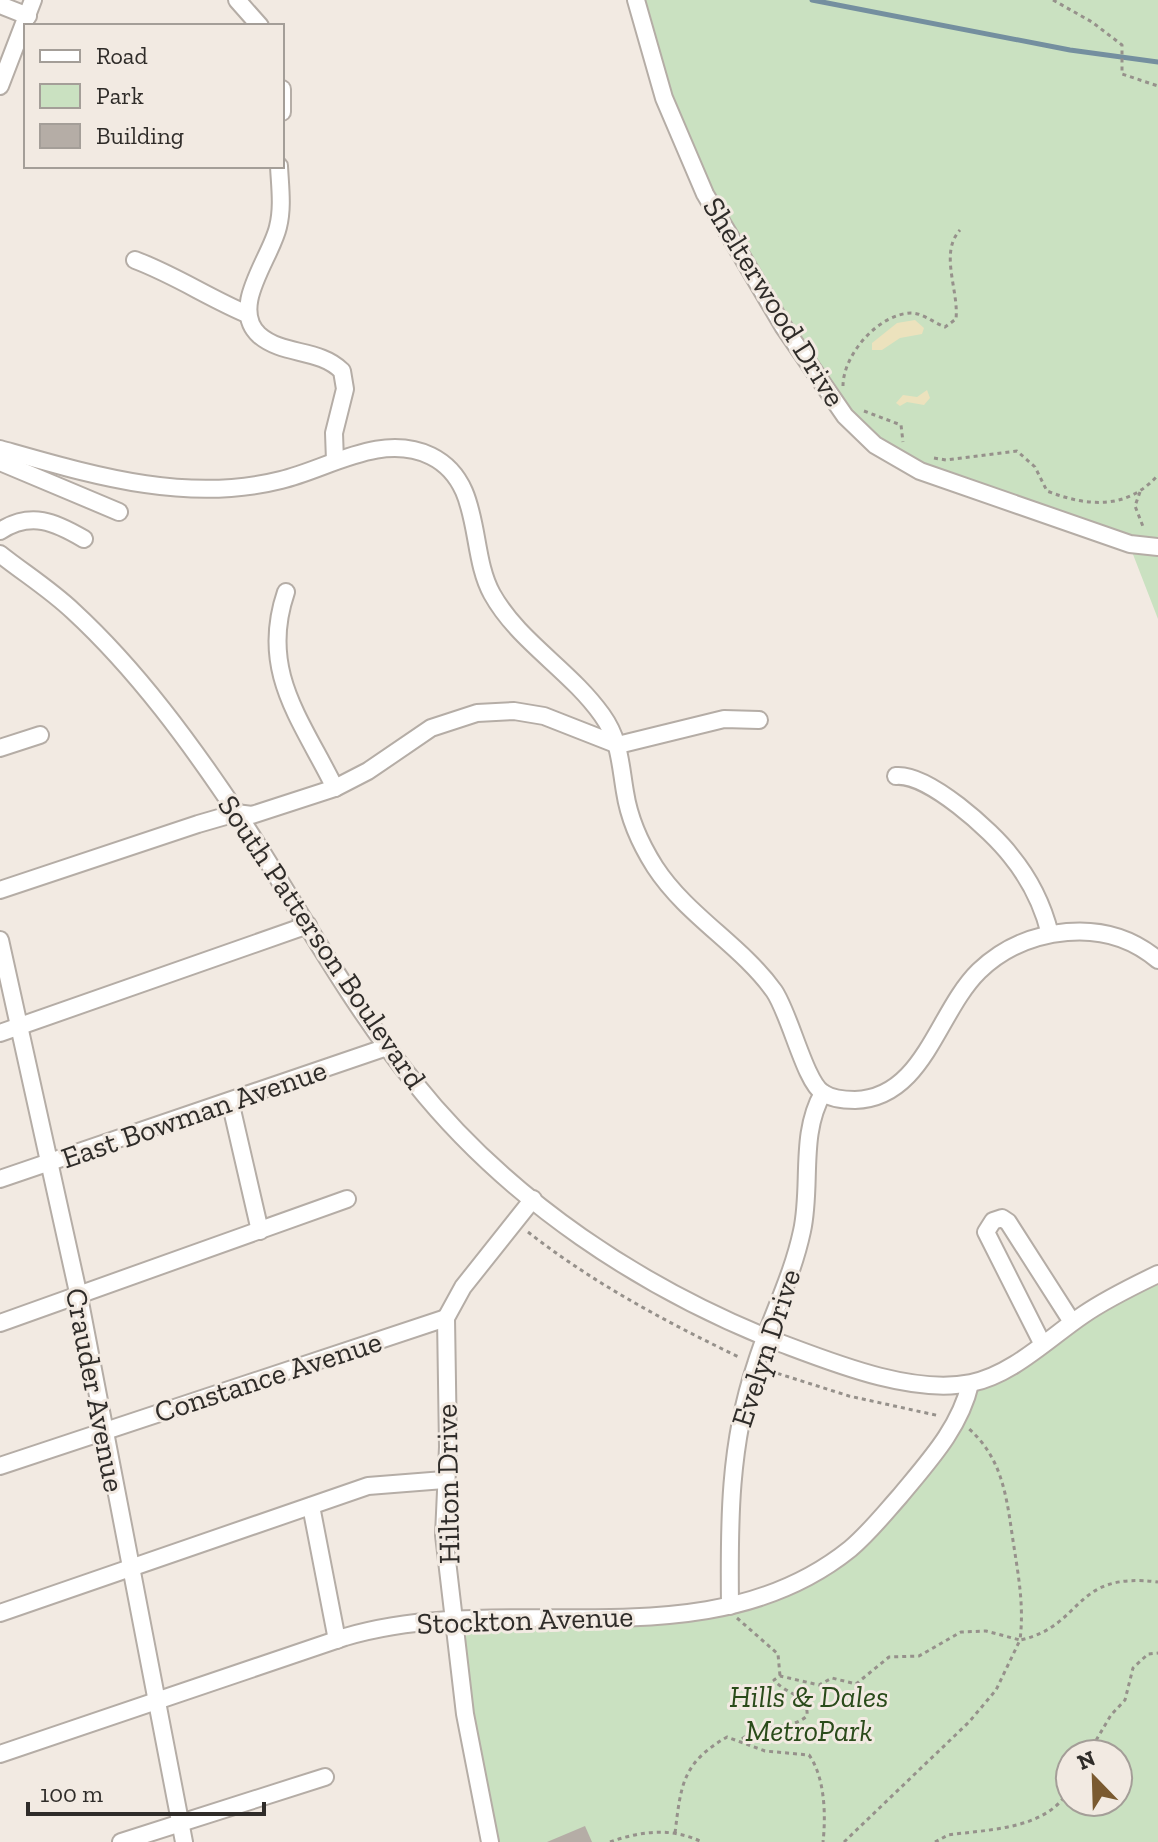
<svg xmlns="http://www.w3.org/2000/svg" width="1158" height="1842" font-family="'Zilla Slab',serif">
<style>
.green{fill:#cae1c1;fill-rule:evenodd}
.sand{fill:#ece2bd}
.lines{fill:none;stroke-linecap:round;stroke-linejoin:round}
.stream{stroke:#748f9f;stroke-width:5}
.building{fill:#b5ada6}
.minor-casing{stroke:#b5ada6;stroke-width:20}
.path{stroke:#96918b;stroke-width:3;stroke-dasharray:4 4;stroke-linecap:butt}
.minor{stroke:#fff;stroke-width:16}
.labels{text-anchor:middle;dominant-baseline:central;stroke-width:6;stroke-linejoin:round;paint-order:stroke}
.street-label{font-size:30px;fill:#2f2c29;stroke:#f2eae2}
.park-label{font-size:30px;font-style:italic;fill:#2a4b1a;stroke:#f2eae2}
</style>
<rect width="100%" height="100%" fill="#f2eae2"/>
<g class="green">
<polygon points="636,0 1158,0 1158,619 1129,544 957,486 861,433 705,194"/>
<path d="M1158,1274V1842H490L455,1620L703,1613L828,1565L912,1481L970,1384ZM1070,1754H1118V1802H1070Z"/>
</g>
<g class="sand">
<polygon points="915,320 924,328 922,334 900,338 882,350 872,350 872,343 897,323"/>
<polygon points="927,390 930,398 924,405 907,402 900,406 896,403 903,395 917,397"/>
</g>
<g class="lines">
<polyline class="stream" points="812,0 1070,50 1158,62"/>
</g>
<polygon class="building" points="585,1826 592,1842 547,1842"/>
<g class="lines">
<g class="minor-casing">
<g id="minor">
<polyline points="237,0 260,26"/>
<polyline points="636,0 664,98 705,194 783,326 845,416 875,445 920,471 1130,544 1158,547"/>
<polyline points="0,5 28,16"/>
<polyline points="0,86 33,0"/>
<polyline points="282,89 282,112"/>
<path d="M279,166C280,187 283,207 278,227C271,258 229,307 259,335C283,356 319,348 342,371L345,389L334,433L335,461"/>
<path d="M135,260C175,275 209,298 247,314"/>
<path d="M0,449C92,475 186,504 281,480C328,469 381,432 431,456C484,482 468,551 492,594C518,641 570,670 602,715C620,740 620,763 625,792C629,818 641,845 655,867C687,916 741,945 774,991C790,1014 805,1082 823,1093C832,1099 844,1100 855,1100C924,1098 937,1012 979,971C1004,947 1033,935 1067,932C1101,929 1132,938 1158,960"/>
<polyline points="0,462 119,512"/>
<path d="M0,531C31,511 55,522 84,539"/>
<path d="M0,554C24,573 51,590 73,611C137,670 191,744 239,816C297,905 347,1000 414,1082C509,1201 642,1289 783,1344C836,1364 914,1395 971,1383C1012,1375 1049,1338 1083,1315C1106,1299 1133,1286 1158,1274"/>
<path d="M286,592C259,671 301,719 335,788"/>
<polyline points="0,748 40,735"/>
<path d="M896,776C928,773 992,831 1011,856C1029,878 1043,906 1050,934"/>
<polyline points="0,890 198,824 236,813 252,815 335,788 368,771 431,728 477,713 514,711 544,716 618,745 724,719 759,720"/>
<polyline points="0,940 79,1297 184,1842"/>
<polyline points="0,1033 308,925"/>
<polyline points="230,1101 260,1231"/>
<polyline points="0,1179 387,1047"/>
<polyline points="0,1323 347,1199"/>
<polyline points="1042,1343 986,1232 993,1221 1002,1218 1008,1222 1072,1322"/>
<polyline points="0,1466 446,1318"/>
<polyline points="311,1506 337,1640"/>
<path d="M730,1606C729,1523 729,1444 756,1364C770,1319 792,1278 802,1231C812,1186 799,1134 823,1093"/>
<polyline points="0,1613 368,1486 444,1480"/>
<path d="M0,1754L345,1637C509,1588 706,1665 850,1549C869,1533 884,1514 900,1496C928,1462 960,1428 970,1384"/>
<polyline points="121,1842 325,1777"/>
<polyline points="490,1842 465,1714 444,1535 448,1447 446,1318 463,1287 533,1199"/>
</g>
</g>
<g class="path">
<polyline points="1053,0 1092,22 1122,45 1122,74 1158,86"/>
<path d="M843,386C843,355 878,314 911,313C923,313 934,323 945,327L956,319C959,290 939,253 960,230"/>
<polyline points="864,411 901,425 903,442"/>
<path d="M934,458L946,460L1017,451L1035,467L1047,491C1088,507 1127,510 1158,475"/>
<polyline points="1140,492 1135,506 1144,529"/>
<path d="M528,1232C593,1283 666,1322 741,1358"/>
<polyline points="770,1371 849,1396 940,1416"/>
<polyline points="737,1618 778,1654 780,1676"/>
<path d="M742,1739C761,1723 788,1732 807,1716C809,1695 785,1694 774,1680L780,1676L819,1685L832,1678L856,1684L889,1657L919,1656L961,1632L986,1631L1020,1640C1024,1608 1019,1579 1014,1547C1007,1503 1005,1460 968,1428"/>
<polyline points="1088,1754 1111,1715 1125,1700 1133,1668 1148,1654 1158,1653"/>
<path d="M675,1833C681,1785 682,1763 727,1737L765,1751L809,1755C825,1777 826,1816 823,1842"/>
<path d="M610,1842C641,1831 671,1827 702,1842"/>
<path d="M844,1842L969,1722L996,1690L1020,1640C1085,1626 1071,1571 1158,1582"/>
<path d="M935,1842L948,1835C990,1829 1048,1830 1070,1788"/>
</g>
<use href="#minor" class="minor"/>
</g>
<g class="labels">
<g class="street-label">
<text transform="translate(774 302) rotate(58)">Shelterwood Drive</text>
<text transform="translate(322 942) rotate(56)">South Patterson Boulevard</text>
<text transform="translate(194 1114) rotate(-19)">East Bowman Avenue</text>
<text transform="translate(766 1348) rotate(-72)">Evelyn Drive</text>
<text transform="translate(268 1377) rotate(-18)">Constance Avenue</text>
<text transform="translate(95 1390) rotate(79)">Crauder Avenue</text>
<text transform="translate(448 1484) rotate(-91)">Hilton Drive</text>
<text transform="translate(525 1620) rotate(-2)">Stockton Avenue</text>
</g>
<g class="park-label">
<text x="809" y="1697">Hills &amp; Dales<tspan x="809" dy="34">MetroPark</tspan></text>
</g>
</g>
<rect x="24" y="24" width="260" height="144" fill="#f2eae2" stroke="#a49e98" stroke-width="2"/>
<rect x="40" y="50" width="40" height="12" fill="#ffffff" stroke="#a49e98" stroke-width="2"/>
<text x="96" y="64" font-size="24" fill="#2f2c29">Road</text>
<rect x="40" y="84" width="40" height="24" fill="#cae1c1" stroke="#a49e98" stroke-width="2"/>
<text x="96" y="104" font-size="24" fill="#2f2c29">Park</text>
<rect x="40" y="124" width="40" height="24" fill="#b5ada6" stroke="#a49e98" stroke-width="2"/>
<text x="96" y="144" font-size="24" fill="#2f2c29">Building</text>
<g transform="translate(1094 1778) rotate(337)"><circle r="38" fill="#f2eae2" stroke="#a49e98" stroke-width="2"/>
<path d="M0-6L14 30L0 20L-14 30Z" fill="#7a5a30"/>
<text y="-12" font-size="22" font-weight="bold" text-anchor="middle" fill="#2f2c29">N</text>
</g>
<path d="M28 1802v12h236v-12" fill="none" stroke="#2f2c29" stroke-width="4"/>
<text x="40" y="1802" font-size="24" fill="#2f2c29" stroke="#f2eae2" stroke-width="6" paint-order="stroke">100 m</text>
</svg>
